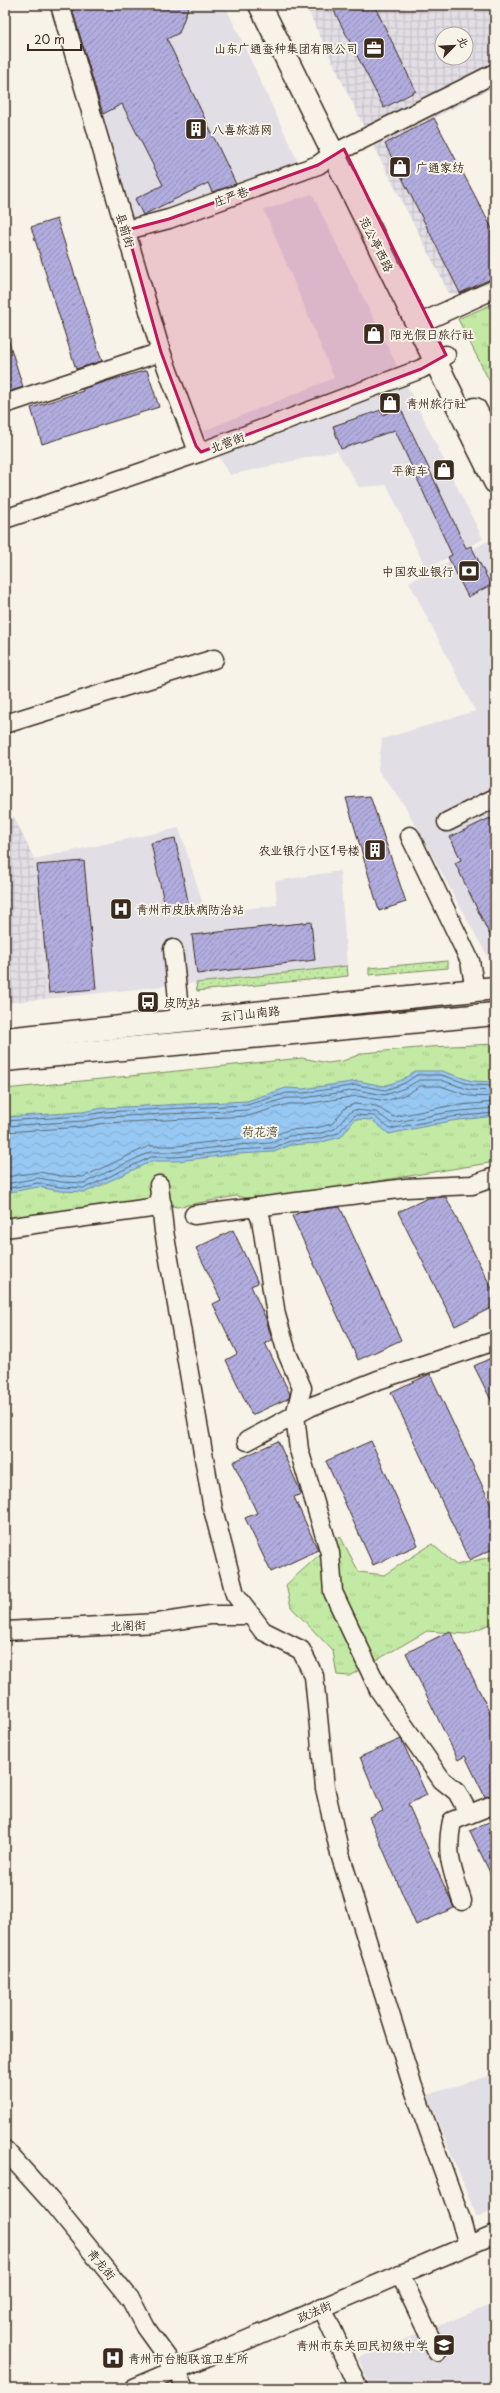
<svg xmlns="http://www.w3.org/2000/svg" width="500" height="2393" font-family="'Playpen Sans','LXGW WenKai TC',sans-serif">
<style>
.built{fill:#e2dee5}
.industrial{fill:url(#industrial-grid);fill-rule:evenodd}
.grass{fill:url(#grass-dots);stroke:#7f8a61}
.park{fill:url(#park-tufts);stroke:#7f8a61}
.water{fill:url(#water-waves);stroke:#72899e}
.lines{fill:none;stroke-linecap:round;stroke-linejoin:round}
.shore{stroke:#5f6973;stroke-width:1}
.building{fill:url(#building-hatch);stroke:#3b2a1e}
.minor-casing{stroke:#3b2a1e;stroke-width:21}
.major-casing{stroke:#3b2a1e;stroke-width:25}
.minor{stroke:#f7f3e8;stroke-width:18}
.major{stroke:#f7f3e8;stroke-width:22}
.marked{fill:#c2185b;fill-opacity:0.2;stroke:#c2185b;stroke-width:3;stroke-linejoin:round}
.labels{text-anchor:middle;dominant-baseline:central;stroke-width:4;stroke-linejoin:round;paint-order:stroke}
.poi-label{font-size:12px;fill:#3b2a1e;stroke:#f7f3e8;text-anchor:start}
.street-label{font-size:12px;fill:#3b2a1e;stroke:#f7f3e8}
.park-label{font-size:12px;fill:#565039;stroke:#f7f3e8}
</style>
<defs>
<pattern id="industrial-grid" width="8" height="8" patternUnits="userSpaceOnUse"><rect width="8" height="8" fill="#e2dee5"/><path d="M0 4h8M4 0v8" fill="none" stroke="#c3bfc4"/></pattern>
<pattern id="grass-dots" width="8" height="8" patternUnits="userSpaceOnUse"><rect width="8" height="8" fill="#c3eaa4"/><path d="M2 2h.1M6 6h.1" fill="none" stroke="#a8c98d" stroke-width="1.8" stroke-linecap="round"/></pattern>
<pattern id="park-tufts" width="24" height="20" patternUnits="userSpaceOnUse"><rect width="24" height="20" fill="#c3eaa4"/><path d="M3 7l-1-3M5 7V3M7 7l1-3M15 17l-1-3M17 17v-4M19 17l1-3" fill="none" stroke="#a8c98d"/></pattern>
<pattern id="water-waves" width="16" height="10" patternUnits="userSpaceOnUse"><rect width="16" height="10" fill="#96c8f3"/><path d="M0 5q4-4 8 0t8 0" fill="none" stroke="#82acd0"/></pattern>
<pattern id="building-hatch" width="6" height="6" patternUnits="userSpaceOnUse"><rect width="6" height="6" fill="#b2addf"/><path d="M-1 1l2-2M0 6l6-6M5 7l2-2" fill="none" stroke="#928db4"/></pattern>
</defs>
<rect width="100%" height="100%" fill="#f7f3e8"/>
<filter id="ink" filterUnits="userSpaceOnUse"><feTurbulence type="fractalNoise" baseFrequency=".025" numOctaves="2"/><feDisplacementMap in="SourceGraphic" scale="8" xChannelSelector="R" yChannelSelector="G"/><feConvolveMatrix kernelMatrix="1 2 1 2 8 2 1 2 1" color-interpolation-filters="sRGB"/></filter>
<g filter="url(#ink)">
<g class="built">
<polygon points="66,5 225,5 300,166 131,224"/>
<polygon points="312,194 483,539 426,569 387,485 359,487 337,451 230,475 203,431 334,378 264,210"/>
<polygon points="492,539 495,545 495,974 493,975 490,961 405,806 378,770 382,739 475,711 409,582"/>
<polygon points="179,828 206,914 277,905 275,881 340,871 347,966 45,999 34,859"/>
<polygon points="495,2074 495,2209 477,2217 427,2095"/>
<polygon points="495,2303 495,2388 371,2388 358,2358"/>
</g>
<g class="industrial">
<path d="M305,5H495V86L434,118L495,234V277L460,294L449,293L363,125ZM442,34H466V58H442Z"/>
<polygon points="14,817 34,859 45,999 5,1003 5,819"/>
</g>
<g class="grass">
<polygon points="448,961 448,968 369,975 369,968"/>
<polygon points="347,966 348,976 197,991 196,983"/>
</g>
<g class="park">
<polygon points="495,303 495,392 458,319"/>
<polygon points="495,1044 495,1162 261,1200 236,1196 177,1207 162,1204 5,1221 5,1089 302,1058 328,1063 343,1061 363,1053 429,1047"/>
<polygon points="340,1536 359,1572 384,1575 432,1544 456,1565 495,1556 495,1622 466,1634 427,1631 349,1676 337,1675 333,1651 291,1607 286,1585"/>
</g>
<polygon class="water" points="415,1071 442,1071 472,1081 495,1082 495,1116 451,1121 389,1134 372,1120 355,1119 341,1137 318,1143 291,1145 274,1152 238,1154 177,1161 152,1161 86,1192 60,1191 38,1187 5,1193 5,1117 82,1112 103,1108 247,1101 286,1088 303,1089 358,1081 384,1086 402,1080"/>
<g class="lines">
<g class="shore">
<polyline points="5,1121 82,1116 104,1112 247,1105 287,1093 304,1093 357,1085 385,1090 403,1084 417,1075 442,1075 471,1085 495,1086"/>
<polyline points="5,1126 83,1121 105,1117 247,1110 287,1098 304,1098 357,1090 385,1095 405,1088 419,1080 441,1080 470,1090 495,1091"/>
<polyline points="5,1132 83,1127 105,1123 248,1116 288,1104 305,1104 357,1096 386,1101 407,1094 420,1086 441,1086 469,1096 495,1097"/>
<polyline points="5,1177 39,1172 61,1176 83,1177 149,1146 177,1146 236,1139 270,1137 288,1130 316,1128 332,1124 345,1108 354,1104 376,1106 393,1117 449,1106 495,1102"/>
<polyline points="5,1184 38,1178 61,1182 84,1183 150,1152 177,1152 237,1145 271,1143 289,1136 317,1134 335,1129 349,1113 354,1110 376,1112 391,1123 450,1112 495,1108"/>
<polyline points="5,1189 38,1183 60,1187 85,1188 151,1157 177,1157 237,1150 273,1148 290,1141 318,1139 338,1133 355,1115 374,1116 390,1129 451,1117 495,1113"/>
</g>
</g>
<g class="building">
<polygon points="71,5 189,5 179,33 167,39 236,184 212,192 208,183 143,215 135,199 163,185 122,104 103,114"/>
<polygon points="331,5 374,5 416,91 384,108"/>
<polygon points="434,118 495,234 495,277 460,293 385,144"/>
<polygon points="57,219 102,361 76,369 31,227"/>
<polygon points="5,339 8,339 23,387 5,393"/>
<polygon points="147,370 159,407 42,444 31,408 83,391 82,389 108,381"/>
<polygon points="400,407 466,548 471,546 491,585 468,597 448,557 452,555 395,430 341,449 333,426 381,410 383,415"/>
<polygon points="370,796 406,902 379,911 346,798"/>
<polygon points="490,818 495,828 495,946 455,863 461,860 450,837"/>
<polygon points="175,838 189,906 166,911 151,843"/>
<polygon points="84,861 96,989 49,993 37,865"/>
<polygon points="311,922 315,960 197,974 192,935"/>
<polygon points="446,1197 495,1295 495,1306 455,1326 398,1212 428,1198"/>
<polygon points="340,1207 401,1340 358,1360 292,1216 301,1212"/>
<polygon points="233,1230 258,1283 251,1286 266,1319 272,1340 265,1343 290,1394 289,1398 252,1415 226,1360 237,1354 213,1304 221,1300 196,1248"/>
<polygon points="495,1356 495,1408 474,1366"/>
<polygon points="430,1374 495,1513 495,1548 469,1560 391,1392"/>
<polygon points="278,1441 299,1488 301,1494 294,1497 318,1550 271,1572 245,1518 257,1513 233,1462"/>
<polygon points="371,1441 418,1545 373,1565 326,1461"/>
<polygon points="450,1631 495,1723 495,1794 485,1797 465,1756 458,1760 406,1653"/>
<polygon points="401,1739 427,1795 408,1804 454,1908 416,1925 369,1817 383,1811 360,1757"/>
<polygon points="495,1819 495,1883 470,1831"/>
</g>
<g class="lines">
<g class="minor-casing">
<g id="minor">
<polyline points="60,5 161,352 196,446 201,452"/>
<polyline points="127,230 169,219 318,165 333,154 495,73"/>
<polyline points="429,319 495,289"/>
<polyline points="5,404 161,352"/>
<polyline points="5,519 201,452 421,369 446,355"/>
<polyline points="5,724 214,659"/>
<polyline points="447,822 495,798"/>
<polyline points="410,836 470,961 475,990"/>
<polyline points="173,949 180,1020"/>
<polyline points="159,1185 164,1231 213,1509 235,1594 263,1631 301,1650 314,1676 325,1788 340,1854 411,2081 460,2217 468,2245"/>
<polyline points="255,1207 261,1219 276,1315 287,1353 302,1388 295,1415 299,1450 330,1553 333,1592 379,1690 442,1780 457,1792 469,1814"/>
<polyline points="194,1215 406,1188 472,1185 495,1177"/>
<polyline points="5,1228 151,1208 162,1204"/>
<polyline points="247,1441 310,1407 378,1380 495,1341"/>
<polyline points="5,1631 158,1623 210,1615 250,1615"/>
<path d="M462,1901C452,1869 445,1855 452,1821L495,1804"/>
<polyline points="5,2150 50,2200 131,2300 145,2327 176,2370 185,2388"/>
<polyline points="400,2274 437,2352"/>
<polyline points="322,2307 358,2388"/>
<polyline points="134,2388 495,2234"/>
</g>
</g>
<g class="major-casing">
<g id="major">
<polyline points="260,5 495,482"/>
<polyline points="475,409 495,447"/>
<polyline points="5,1039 495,988"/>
<polyline points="5,1060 495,1014"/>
</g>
</g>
<use href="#minor" class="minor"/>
<use href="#major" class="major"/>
</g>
</g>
<path class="marked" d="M344,149L446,355L421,369L201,452L196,446L161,352L127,230L169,219L318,165Z"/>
<defs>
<g id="office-square" transform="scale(1.15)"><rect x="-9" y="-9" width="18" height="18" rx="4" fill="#3b2a1e" stroke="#f7f3e8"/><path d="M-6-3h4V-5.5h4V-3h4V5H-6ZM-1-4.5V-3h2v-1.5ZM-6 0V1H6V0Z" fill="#fff"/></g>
<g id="building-square" transform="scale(1.15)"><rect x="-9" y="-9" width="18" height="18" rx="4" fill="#3b2a1e" stroke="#f7f3e8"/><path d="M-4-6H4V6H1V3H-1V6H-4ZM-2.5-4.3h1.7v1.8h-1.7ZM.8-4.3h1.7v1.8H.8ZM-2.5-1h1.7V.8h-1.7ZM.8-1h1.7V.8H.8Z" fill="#fff"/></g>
<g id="shop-square" transform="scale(1.15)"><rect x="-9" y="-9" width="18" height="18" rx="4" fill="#3b2a1e" stroke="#f7f3e8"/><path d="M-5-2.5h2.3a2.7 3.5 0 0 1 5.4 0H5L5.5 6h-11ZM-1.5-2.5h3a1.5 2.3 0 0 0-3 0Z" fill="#fff"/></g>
<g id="bank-square" transform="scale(1.15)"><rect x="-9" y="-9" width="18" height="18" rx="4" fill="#3b2a1e" stroke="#f7f3e8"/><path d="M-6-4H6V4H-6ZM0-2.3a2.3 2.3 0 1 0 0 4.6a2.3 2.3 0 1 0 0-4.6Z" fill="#fff"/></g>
<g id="hospital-square" transform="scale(1.15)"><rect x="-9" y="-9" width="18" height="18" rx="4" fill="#3b2a1e" stroke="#f7f3e8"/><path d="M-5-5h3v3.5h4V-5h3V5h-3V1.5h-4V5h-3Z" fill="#fff"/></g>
<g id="bus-square" transform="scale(1.15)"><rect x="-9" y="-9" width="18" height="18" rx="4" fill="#3b2a1e" stroke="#f7f3e8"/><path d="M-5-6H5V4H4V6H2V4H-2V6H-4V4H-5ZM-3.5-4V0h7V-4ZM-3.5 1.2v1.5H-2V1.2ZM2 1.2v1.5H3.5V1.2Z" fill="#fff"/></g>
<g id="school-square" transform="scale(1.15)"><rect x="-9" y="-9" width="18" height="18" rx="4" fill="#3b2a1e" stroke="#f7f3e8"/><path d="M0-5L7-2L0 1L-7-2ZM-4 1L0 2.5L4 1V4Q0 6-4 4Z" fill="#fff"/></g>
</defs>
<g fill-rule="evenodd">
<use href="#office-square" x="374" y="48"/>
<use href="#building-square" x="196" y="129"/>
<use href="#shop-square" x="400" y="167"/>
<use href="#shop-square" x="374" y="334"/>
<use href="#shop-square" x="390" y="403"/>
<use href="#shop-square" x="444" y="470"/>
<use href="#bank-square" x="469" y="571"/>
<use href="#building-square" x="375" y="850"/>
<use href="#hospital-square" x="121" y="909"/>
<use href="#bus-square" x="148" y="1002"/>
<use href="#school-square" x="444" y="2345"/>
<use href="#hospital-square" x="113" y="2358"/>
</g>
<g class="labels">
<g class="poi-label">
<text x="358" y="48" text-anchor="end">山东广通蚕种集团有限公司</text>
<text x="212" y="129">八喜旅游网</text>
<text x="416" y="167">广通家纺</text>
<text x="390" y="334">阳光假日旅行社</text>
<text x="406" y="403">青州旅行社</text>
<text x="428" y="470" text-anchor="end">平衡车</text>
<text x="454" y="571" text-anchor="end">中国农业银行</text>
<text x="360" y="850" text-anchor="end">农业银行小区1号楼</text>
<text x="136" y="909">青州市皮肤病防治站</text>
<text x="164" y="1002">皮防站</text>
<text x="428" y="2345" text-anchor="end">青州市东关回民初级中学</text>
<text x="128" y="2358">青州市台胞联谊卫生所</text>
</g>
<g class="street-label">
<text transform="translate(231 196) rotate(-20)">庄严巷</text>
<text transform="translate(126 230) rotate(73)">县前街</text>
<text transform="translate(377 244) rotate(64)">范公亭西路</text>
<text transform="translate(227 442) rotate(-21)">北营街</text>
<text transform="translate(250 1013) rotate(-6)">云门山南路</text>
<text transform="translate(128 1625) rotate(-2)">北阁街</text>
<text transform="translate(102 2264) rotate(51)">青龙街</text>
<text transform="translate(314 2311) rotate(-23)">政法街</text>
</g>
<g class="park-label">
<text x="260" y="1131">荷花湾</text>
</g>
</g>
<rect width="500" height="2393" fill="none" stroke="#f7f3e8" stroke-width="20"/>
<rect x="10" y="10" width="480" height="2373" fill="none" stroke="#3b2a1e" stroke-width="1.5" filter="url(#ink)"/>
<g transform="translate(454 46) rotate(66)"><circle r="19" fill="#f7f3e8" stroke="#aca397"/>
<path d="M0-3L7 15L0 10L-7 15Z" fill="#3b2a1e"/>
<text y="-6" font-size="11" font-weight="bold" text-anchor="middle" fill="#3b2a1e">北</text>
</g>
<path d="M28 44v6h53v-6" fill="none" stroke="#3b2a1e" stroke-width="2"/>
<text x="34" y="44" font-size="12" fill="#3b2a1e" stroke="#f7f3e8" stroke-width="3" paint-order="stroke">20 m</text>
</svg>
